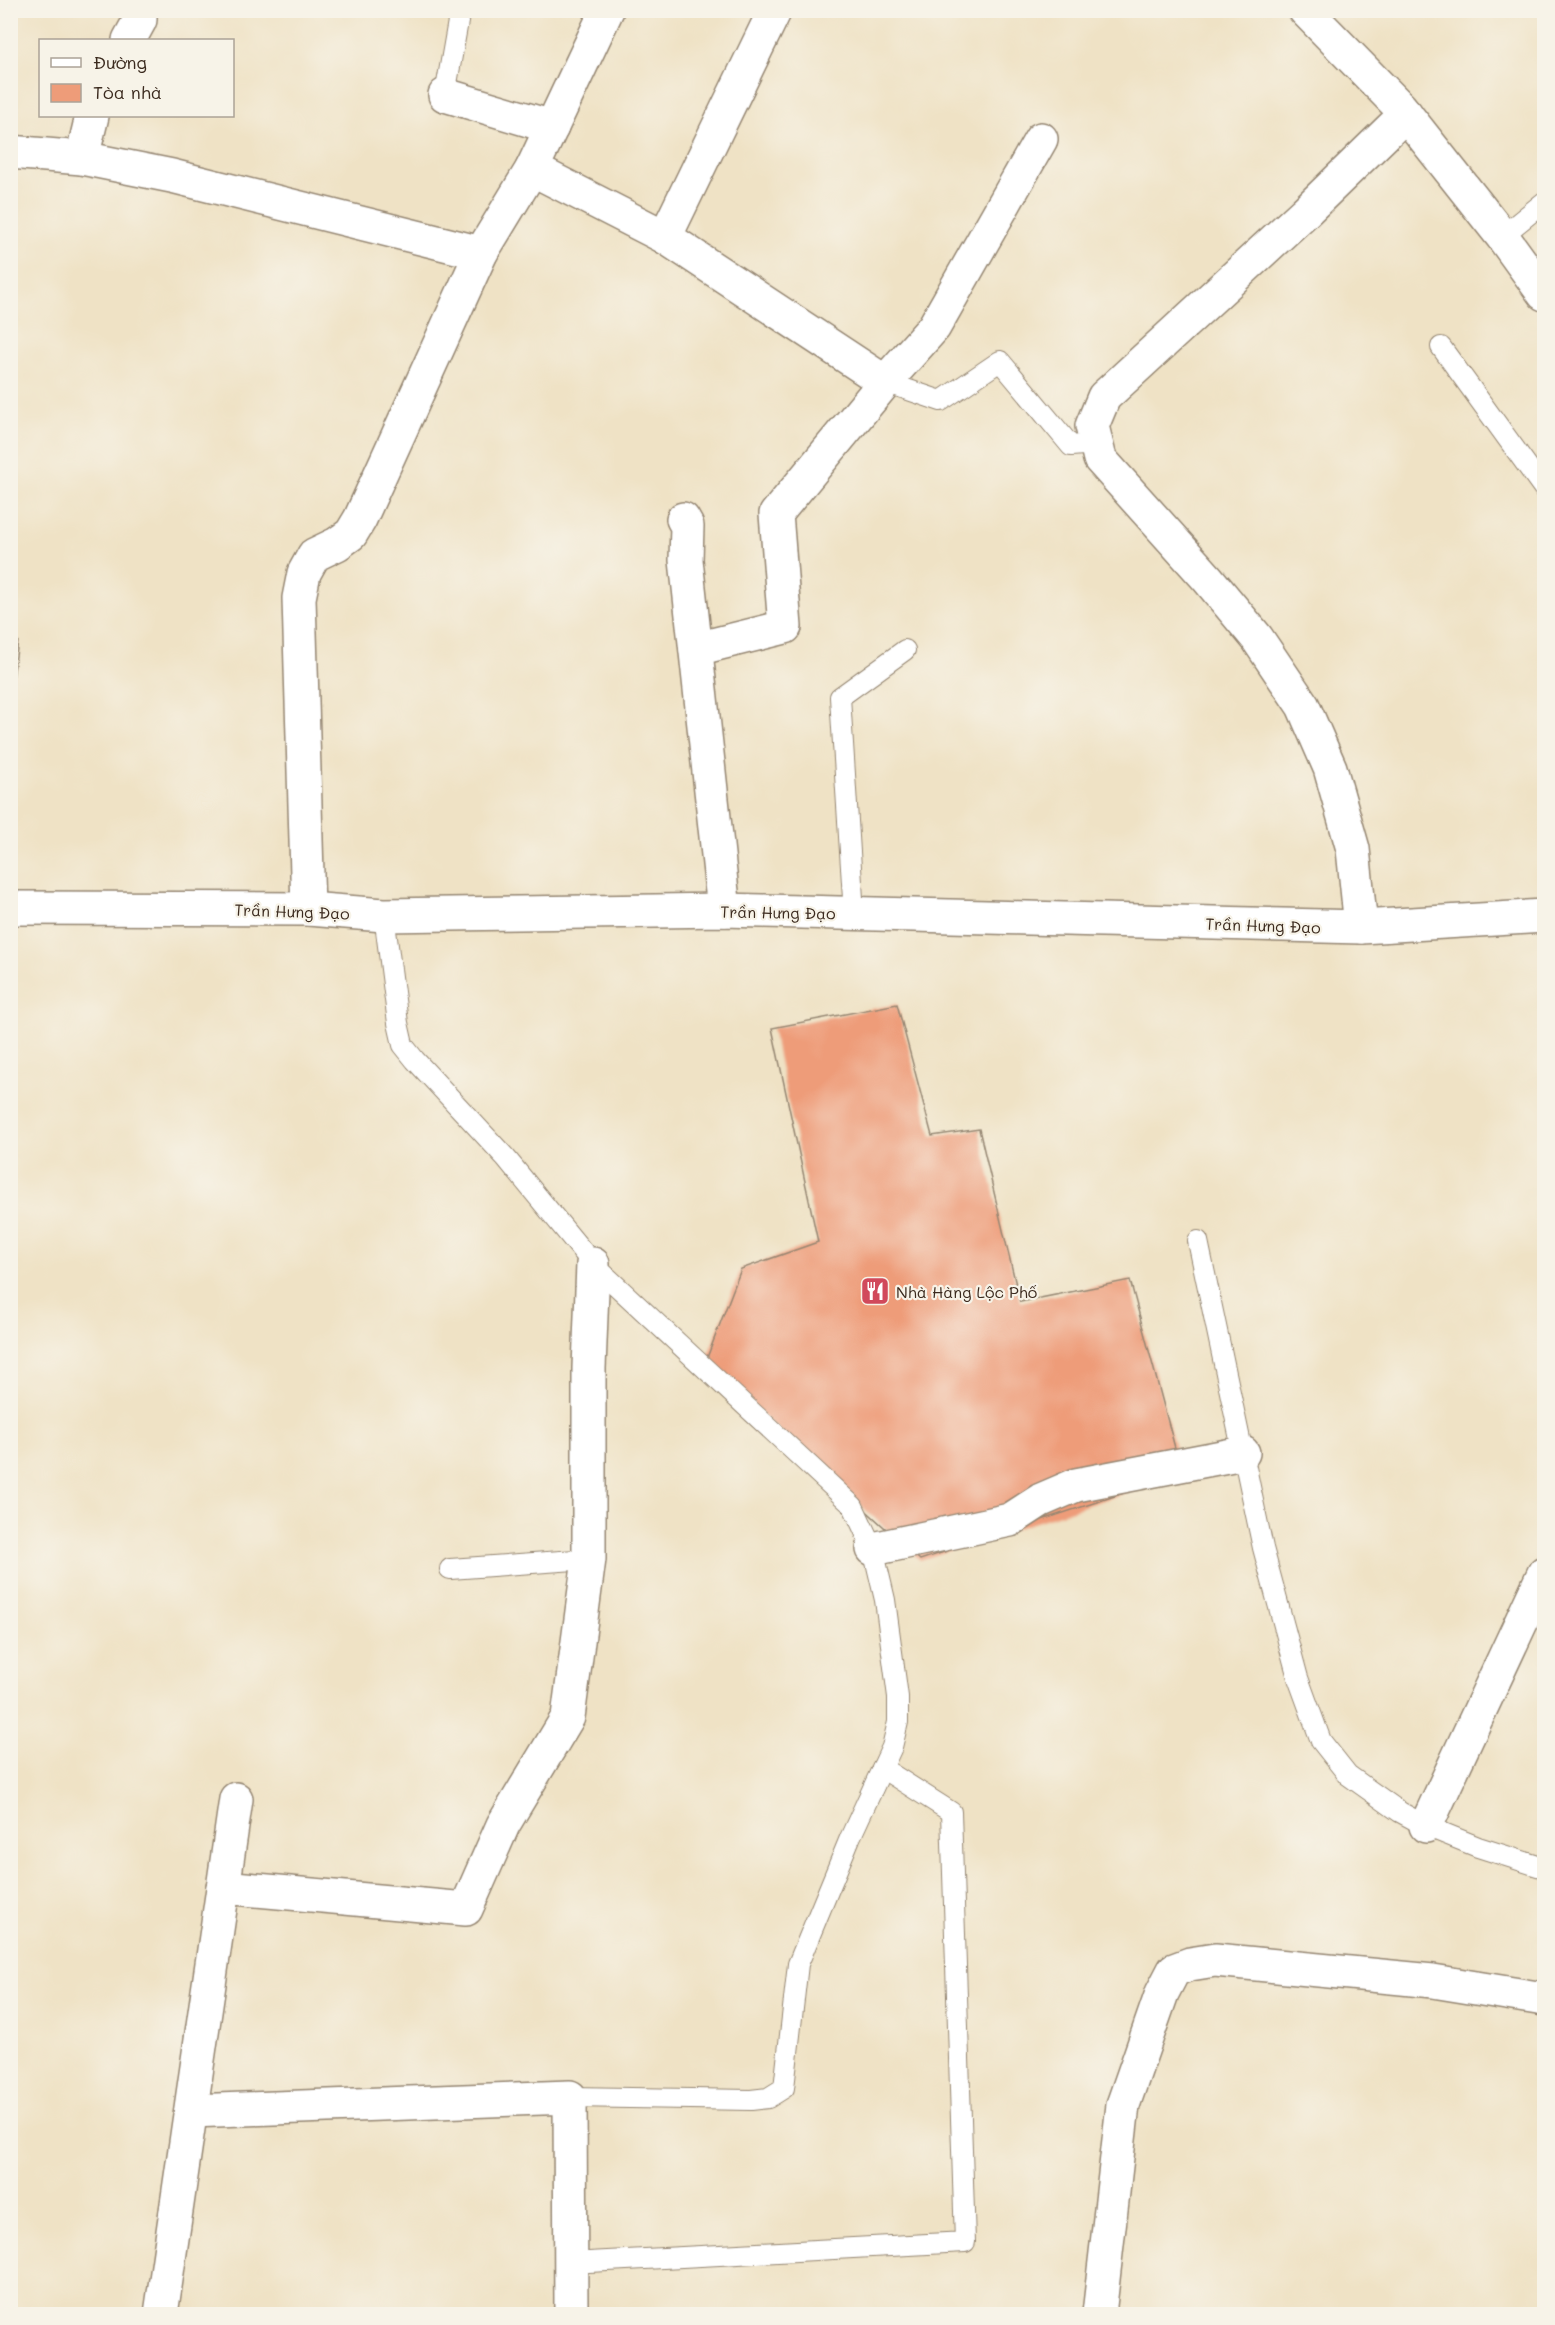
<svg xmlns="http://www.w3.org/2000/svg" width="1555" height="2325" font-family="Mali,sans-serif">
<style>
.building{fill:#ee9c79}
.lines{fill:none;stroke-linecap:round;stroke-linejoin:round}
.lane-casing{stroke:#958672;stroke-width:22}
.street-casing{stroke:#958672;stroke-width:36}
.secondary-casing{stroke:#958672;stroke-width:36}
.lane{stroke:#fff;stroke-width:20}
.street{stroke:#fff;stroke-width:33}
.secondary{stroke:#fff;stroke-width:33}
.labels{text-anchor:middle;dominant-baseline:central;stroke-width:4.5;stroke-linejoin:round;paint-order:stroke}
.street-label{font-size:16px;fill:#3b2a1e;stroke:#f7f3e8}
.poi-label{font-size:16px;fill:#3b2a1e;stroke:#f7f3e8;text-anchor:start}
</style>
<rect width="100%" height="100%" fill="#f7f3e8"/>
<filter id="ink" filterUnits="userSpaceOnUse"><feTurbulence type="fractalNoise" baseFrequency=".0167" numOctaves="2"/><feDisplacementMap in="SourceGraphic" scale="12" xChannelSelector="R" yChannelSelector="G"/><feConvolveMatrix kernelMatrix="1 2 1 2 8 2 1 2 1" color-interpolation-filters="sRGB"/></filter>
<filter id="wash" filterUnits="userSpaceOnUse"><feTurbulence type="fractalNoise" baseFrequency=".008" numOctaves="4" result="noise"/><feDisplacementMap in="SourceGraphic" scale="24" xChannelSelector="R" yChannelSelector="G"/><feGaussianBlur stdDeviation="1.35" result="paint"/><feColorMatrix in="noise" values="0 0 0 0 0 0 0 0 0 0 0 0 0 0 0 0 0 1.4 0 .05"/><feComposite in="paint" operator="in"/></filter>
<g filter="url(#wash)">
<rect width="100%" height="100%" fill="#efe2c5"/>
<g id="blocks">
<g class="building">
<polygon points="10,640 18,641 12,686 10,686"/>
<polygon points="897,1004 932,1136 979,1129 1020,1302 1130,1280 1182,1474 920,1560 705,1363 741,1269 818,1242 772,1028"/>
</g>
</g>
</g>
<g filter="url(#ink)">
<use href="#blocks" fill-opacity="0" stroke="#958672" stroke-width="1.5"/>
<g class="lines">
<g class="lane-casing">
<g id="lane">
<polyline points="445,95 460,10"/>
<polyline points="1502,236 1544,202"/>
<polyline points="1441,347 1544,489"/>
<polyline points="885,382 941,401 1000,361 1071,446 1096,444"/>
<polyline points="854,914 840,697 905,650"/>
<polyline points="384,915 398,1023 403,1045 415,1060 506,1158 593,1264 853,1506 873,1549 885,1600 898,1697 898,1722 892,1747 850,1838 798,1964 784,2088 768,2098 751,2100 570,2097"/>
<polyline points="1198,1241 1263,1548 1298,1678 1321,1741 1348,1775 1400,1812 1426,1826 1478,1847 1544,1868"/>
<polyline points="450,1569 589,1559"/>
<polyline points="570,2263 965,2242 951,1812 882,1768"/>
</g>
</g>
<g class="street-casing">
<g id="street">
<polyline points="1305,10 1400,107 1502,236 1544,294"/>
<polyline points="129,40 140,20 140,10"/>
<polyline points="445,95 552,127"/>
<polyline points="10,152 82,158 172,176 481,253"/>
<polyline points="82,158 92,116"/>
<polyline points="532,169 665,237"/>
<polyline points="885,382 934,327 1041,139"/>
<polyline points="683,519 687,526 686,560 724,910"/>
<polyline points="696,649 785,627 776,514 885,382 665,237 775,10"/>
<polyline points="308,909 299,598 304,573 314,555 337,544 351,534 360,519 481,253 532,169 607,10"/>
<polyline points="1361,927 1353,849 1330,768 1303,706 1257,638 1208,579 1100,459 1092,426 1104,397 1304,213 1406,114"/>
<polyline points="873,1549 1010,1520 1041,1500 1076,1485 1243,1453"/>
<polyline points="1426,1826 1544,1573"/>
<polyline points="223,1887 466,1909 503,1825 568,1717 589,1559 589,1368 593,1264"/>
<polyline points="191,2111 570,2097 571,2314"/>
<polyline points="161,2314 236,1799"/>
<polyline points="1099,2314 1123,2105 1162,1993 1174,1970 1190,1964 1215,1960 1433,1981 1544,1999"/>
</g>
</g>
<g class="secondary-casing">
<polyline id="secondary" points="10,908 308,909 384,915 724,910 1361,927 1544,916"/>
</g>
<use href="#lane" class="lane"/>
<use href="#street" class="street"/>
<use href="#secondary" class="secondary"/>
</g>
</g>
<defs>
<g id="restaurant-square" transform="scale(1.5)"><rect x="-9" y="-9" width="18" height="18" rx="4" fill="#d1495b" stroke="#f7f3e8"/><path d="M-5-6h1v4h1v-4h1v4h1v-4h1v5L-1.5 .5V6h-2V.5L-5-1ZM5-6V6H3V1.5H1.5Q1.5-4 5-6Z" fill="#fff"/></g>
</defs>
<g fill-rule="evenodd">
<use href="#restaurant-square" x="875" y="1291"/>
</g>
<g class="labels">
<g class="street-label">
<text transform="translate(292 911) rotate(2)">Trần Hưng Đạo</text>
<text transform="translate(778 912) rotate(1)">Trần Hưng Đạo</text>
<text transform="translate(1263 925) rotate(2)">Trần Hưng Đạo</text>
</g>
<g class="poi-label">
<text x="896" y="1291">Nhà Hàng Lộc Phố</text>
</g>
</g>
<rect width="1555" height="2325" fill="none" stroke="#f7f3e8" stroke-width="36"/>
<rect x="39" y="39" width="195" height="78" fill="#f7f3e8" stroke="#aca397" stroke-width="1.5"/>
<rect x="51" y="58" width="30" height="9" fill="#ffffff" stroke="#aca397" stroke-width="1.5"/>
<text x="93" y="69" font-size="18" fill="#3b2a1e">Đường</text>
<rect x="51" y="84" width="30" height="18" fill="#ee9c79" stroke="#aca397" stroke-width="1.5"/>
<text x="93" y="99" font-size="18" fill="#3b2a1e">Tòa nhà</text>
</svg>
